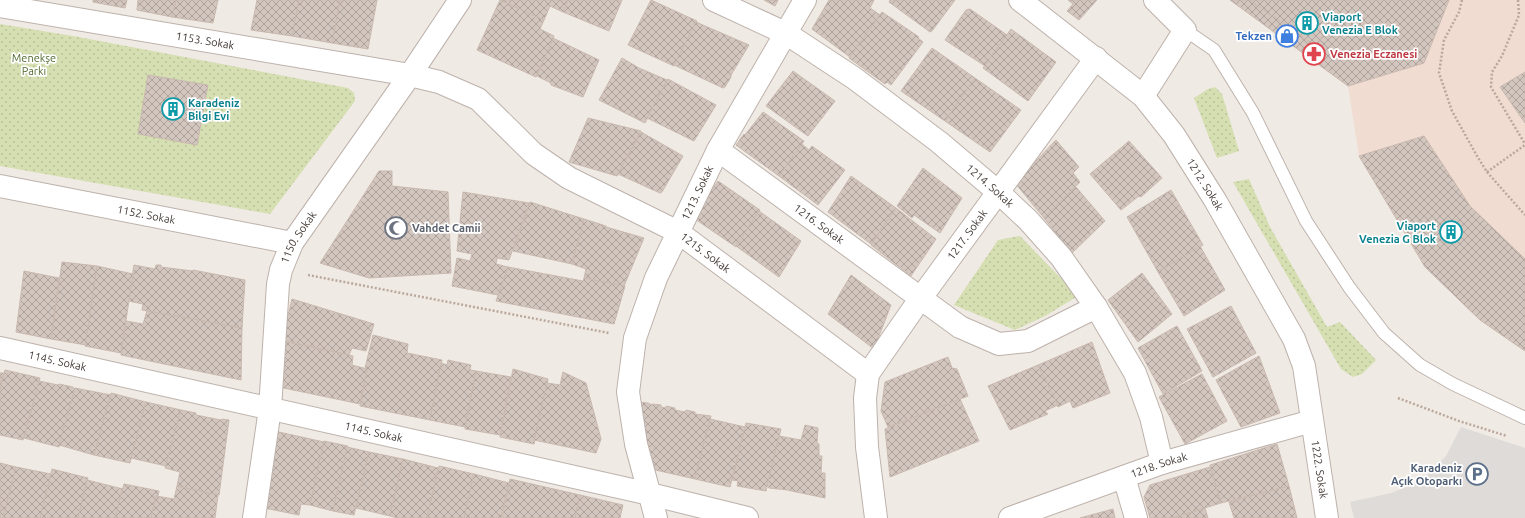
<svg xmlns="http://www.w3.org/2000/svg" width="1525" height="518" font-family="Ubuntu,sans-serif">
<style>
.commercial{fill:#f0dcd1}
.grass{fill:url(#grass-dots)}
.parking{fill:#dedbd9}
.building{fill:url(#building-cross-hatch);stroke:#c9b9af}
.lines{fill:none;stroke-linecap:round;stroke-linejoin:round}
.lane-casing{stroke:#bdb2ab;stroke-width:14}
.street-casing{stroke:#bdb2ab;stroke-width:24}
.path{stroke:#baa89b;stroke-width:2.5;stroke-dasharray:2 2;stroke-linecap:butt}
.lane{stroke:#fff;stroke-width:12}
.street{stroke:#fff;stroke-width:22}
.labels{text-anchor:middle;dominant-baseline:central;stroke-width:3.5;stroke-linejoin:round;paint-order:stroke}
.culture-label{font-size:11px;font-weight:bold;fill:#0d838f;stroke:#fff;text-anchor:start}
.shop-label{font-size:11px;font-weight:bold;fill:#366cbe;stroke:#fff;text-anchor:end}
.street-label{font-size:11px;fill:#413935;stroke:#fff}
.health-label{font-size:11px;font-weight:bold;fill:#be3a42;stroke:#fff;text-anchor:start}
.park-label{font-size:11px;fill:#536b30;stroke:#fff}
.worship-label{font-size:11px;font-weight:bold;fill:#5b616d;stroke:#fff;text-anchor:start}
.service-label{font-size:11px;font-weight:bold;fill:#4e5e75;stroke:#fff;text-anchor:end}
</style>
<defs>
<pattern id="grass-dots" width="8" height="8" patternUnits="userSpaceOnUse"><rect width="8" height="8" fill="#d5dfb1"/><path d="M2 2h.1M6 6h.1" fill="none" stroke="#b8c099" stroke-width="1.8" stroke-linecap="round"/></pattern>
<pattern id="building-cross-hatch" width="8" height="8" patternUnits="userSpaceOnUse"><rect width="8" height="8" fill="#d3c6be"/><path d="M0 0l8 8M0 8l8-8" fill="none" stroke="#ada29b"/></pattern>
</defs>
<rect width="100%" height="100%" fill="#f0eae4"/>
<polygon class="commercial" points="1230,0 1525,0 1525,351 1480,320 1425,267 1359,156 1348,86"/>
<g class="grass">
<polygon points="0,24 73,36 348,88 354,93 355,101 270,214 0,166"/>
<polygon points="1215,87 1222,94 1239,151 1217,158 1194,98 1208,89"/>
<polygon points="1249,179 1270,227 1327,327 1340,322 1376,360 1362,374 1353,377 1341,369 1233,182"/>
<polygon points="1020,236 1078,296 1045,316 1015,330 954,305 998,240"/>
</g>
<polygon class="parking" points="1461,427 1525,448 1525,518 1354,518 1350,502 1391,493 1421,481 1446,456"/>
<g class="building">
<polygon points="93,0 127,0 125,8 93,2"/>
<polygon points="138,0 176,0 172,17 137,10"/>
<polygon points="176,0 218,0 213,23 172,17"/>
<polygon points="257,0 299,0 292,36 251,30"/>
<polygon points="299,0 340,0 332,43 292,36"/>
<polygon points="340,0 377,0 368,49 332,43"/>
<polygon points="500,0 568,0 563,12 550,6 544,20"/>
<polygon points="500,0 544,20 540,29 554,36 536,77 477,50"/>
<polygon points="568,0 622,0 609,31 563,12"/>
<polygon points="651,0 697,21 674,66 628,45"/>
<polygon points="764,0 778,0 775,6"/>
<polygon points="829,0 874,0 870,8 880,15 850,57 812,29"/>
<polygon points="890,0 955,0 932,31 930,32 889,2"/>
<polygon points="1068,0 1097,0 1079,20 1067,11 1073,4"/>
<polygon points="1230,0 1449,0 1424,63 1348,86"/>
<polygon points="1249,0 1348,0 1316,46"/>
<polygon points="970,9 1007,35 985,66 945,40 966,10"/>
<polygon points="882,12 919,37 918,38 923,42 891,85 887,82 885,84 849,58"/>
<polygon points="696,22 749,45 731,75 731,77 725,87 723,88 674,65"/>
<polygon points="1011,29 1056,62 1028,101 983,68"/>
<polygon points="553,38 599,60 583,97 551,85 551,83 537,76"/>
<polygon points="932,48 975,78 945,121 901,91"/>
<polygon points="622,58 639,68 667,80 645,123 599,100"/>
<polygon points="793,71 835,101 808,136 766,106"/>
<polygon points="1525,72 1525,123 1500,87"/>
<polygon points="148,75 208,85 197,145 138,134"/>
<polygon points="975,78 1021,110 990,152 945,121"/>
<polygon points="668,79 716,105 694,141 647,118"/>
<polygon points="763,112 804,141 779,176 736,145 744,134 745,135"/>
<polygon points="588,118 641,131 617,176 569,162"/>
<polygon points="641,132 683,156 662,192 660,193 618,174"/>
<polygon points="1424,136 1470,206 1525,259 1525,351 1480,320 1425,267 1359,156"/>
<polygon points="1056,140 1079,167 1073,173 1080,182 1044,218 1015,183"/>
<polygon points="1129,141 1162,178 1141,197 1139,196 1121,210 1090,174"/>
<polygon points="802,144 809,150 812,146 845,170 818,205 779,176"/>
<polygon points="923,168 962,198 940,233 914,215 912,218 897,206"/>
<polygon points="379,171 392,171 392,186 448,192 451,273 369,278 320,263"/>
<polygon points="851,176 896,208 871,244 828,212"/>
<polygon points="718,181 760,210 736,247 692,217"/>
<polygon points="1076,187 1105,221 1072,253 1044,218"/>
<polygon points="1171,190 1203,245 1158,272 1127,217"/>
<polygon points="463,192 529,203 509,260 497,258 496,264 508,267 498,295 452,286 457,258 470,261 472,254 457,251"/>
<polygon points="530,202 584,219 572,264 513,251"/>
<polygon points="896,208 936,239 911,276 871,245"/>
<polygon points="759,211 801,241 779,277 736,246"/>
<polygon points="584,219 606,226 606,227 644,238 624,286 584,278 586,269 572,264"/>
<polygon points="1200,246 1225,290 1184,316 1158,272"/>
<polygon points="62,262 97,266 86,345 51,339"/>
<polygon points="134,265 155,269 156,265 161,265 161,267 193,271 193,270 245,280 242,328 142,310 143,304 128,301"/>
<polygon points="97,266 133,274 121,353 85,346"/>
<polygon points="508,267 583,281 584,278 625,286 614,324 496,301"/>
<polygon points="24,271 59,278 51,339 16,332"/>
<polygon points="1142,273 1172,314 1138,342 1108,300"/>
<polygon points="851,275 891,305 874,349 828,314"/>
<polygon points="292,299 374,324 366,351 352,348 349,355 282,340"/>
<polygon points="1231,306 1256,353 1213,377 1187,329"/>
<polygon points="147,311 242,328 241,380 121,355 126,321 143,324"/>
<polygon points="1177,326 1202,371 1163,394 1138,348"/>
<polygon points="373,335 408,344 407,353 442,360 430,420 360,406 367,369 365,368"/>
<polygon points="283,341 353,356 352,365 367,369 360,404 279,387"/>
<polygon points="1092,342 1110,393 1073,408 1070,401 1058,407 1038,365"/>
<polygon points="1259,356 1280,413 1241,427 1216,380"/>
<polygon points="948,357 952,368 957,369 968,396 888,427 881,411 885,382"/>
<polygon points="448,360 471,365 470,370 476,371 465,427 430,420 441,363 447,365"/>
<polygon points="1038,365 1058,405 1045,411 1048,414 1010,430 988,386"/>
<polygon points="513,369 548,379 534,444 500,437"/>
<polygon points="5,370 40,378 23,440 0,435 0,389"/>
<polygon points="476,371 511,377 500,435 465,429"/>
<polygon points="563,372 586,383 601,439 596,453 534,440 547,383 560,385"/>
<polygon points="0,373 4,373 0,389"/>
<polygon points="1202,374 1227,421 1185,444 1159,397"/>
<polygon points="39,381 58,385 59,384 73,387 75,389 59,447 24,438"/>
<polygon points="75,388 111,395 94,455 59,445"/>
<polygon points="111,393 146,402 130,463 94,455"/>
<polygon points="960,399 979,441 890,477 885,429"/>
<polygon points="146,402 181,410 166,466 131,458"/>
<polygon points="638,402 648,403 652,405 652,404 661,405 661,407 666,408 666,406 675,408 675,410 685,412 686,410 695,412 695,414 711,416 695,479 651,469"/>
<polygon points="181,410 196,413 196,415 221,420 222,419 229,420 219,495 177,486 180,472 165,468"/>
<polygon points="710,419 745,427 730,487 695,479"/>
<polygon points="746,423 781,429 766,491 737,486 738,481 732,480"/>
<polygon points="805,425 818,428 817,443 819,444 819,456 822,456 821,473 825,473 825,498 787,490 769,488 767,486 779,436 801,440"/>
<polygon points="270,430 324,442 310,505 301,504 299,515 264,508"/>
<polygon points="324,441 348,446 333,511 310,505"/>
<polygon points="1277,444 1289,486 1221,503 1210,465"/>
<polygon points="347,447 369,452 354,515 333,511"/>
<polygon points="369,452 403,459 390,516 356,508"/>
<polygon points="403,459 438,468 427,518 398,518 390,516"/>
<polygon points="0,463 16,467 3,518 0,518"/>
<polygon points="439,466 474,474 464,518 427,518"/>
<polygon points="16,467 51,474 40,518 3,518"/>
<polygon points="1210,467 1221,503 1172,518 1150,518 1144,497 1150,485"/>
<polygon points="52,469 88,478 78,518 40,518"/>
<polygon points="474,474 509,483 501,518 464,518"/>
<polygon points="510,479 580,495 575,518 502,518"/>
<polygon points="87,480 123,489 115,518 78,518"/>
<polygon points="124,484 159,491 158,496 156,496 151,518 115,518"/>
<polygon points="177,486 218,495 215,518 151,518 156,496 174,499"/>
<polygon points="1289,486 1297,518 1234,518 1229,502"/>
<polygon points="580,495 623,505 620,518 575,518"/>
<polygon points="1205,508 1208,518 1172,518"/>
<polygon points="1113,509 1115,518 1080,518"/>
</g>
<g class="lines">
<g class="lane-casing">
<polyline id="lane" points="1185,30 1214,50 1253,113 1306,221 1349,287 1384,333 1420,365 1453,384 1525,418"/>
</g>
<g class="street-casing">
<g id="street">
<path id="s1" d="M714,0L787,34L854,78L939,142L998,192L1028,220L1061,257L1096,307L1135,373L1151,417L1162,463"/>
<path id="s2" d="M1020,0L1143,96L1174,135L1215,200L1294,339L1304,366L1327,518"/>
<path id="s3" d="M0,6L410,75L439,82L478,99L534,154L569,178L678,232L868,374L865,398L867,447L876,518"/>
<polyline points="1143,96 1185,30 1155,0"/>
<path id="s4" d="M718,150L960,327L999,344L1028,341L1096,307"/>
<path id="s5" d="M0,186L292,243"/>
<path id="s6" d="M0,348L650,494L747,518"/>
<path id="s7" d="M868,374L920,299L1096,58"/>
<polyline points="1124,477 1136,518"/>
<path id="s8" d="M254,518L270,409L278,284L281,270L292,243L410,75L460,0"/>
<path id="s9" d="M656,518L636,444L628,392L635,338L656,278L718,150L805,0"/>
<path id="s10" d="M1010,518L1162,463L1312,421"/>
</g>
</g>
<g class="path">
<polyline points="1462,0 1459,12 1444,40 1439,73 1452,111 1477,156 1487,172 1525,215"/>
<polyline points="1518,0 1519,15 1502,56 1492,72 1491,87 1525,144"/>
<polyline points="1487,172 1525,145"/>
<polyline points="308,275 609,333"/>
<polyline points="1398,398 1459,421 1507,436"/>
</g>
<use href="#lane" class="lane"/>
<use href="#street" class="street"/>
</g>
<defs>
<g id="building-ring" transform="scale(1.15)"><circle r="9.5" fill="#fff" stroke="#0f9aa8" stroke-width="1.5"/><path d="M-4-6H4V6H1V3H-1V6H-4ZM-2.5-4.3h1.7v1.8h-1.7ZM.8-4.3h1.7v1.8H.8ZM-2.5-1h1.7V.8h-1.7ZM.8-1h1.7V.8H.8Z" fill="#0f9aa8"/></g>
<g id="shop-ring" transform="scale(1.15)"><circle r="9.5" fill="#fff" stroke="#3f7fe0" stroke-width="1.5"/><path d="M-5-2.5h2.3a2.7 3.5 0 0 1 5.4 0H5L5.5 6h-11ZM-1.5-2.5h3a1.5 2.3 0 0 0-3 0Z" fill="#3f7fe0"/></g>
<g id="pharmacy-ring" transform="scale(1.15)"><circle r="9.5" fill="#fff" stroke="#e0444e" stroke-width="1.5"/><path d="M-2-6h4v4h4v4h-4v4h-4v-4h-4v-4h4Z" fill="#e0444e"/></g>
<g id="mosque-ring" transform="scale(1.15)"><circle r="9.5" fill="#fff" stroke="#6b7280" stroke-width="1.5"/><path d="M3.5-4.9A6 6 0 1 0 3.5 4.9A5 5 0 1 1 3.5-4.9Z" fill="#6b7280"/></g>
<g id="parking-ring" transform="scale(1.15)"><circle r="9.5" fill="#fff" stroke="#5c6f8a" stroke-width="1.5"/><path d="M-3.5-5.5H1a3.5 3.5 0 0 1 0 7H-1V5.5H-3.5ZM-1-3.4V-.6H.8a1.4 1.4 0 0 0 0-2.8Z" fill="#5c6f8a"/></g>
</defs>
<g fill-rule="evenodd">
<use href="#building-ring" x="1307" y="23"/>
<use href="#shop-ring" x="1287" y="36"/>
<use href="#pharmacy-ring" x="1314" y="54"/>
<use href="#building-ring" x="173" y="109"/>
<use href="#mosque-ring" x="396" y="228"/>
<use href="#building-ring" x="1451" y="232"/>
<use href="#parking-ring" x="1477" y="474"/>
</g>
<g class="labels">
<g class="culture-label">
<text x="1322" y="17">Viaport<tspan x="1322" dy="13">Venezia E Blok</tspan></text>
<text x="188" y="103">Karadeniz<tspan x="188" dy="13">Bilgi Evi</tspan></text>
<text x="1436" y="226" text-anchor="end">Viaport<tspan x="1436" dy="13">Venezia G Blok</tspan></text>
</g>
<g class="shop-label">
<text x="1272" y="36">Tekzen</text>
</g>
<g class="street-label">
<text stroke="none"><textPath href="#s3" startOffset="208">1153. Sokak</textPath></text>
<text stroke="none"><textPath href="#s2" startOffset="264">1212. Sokak</textPath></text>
<text stroke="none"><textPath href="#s1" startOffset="334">1214. Sokak</textPath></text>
<text stroke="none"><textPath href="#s9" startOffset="342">1213. Sokak</textPath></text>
<text stroke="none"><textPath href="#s5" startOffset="149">1152. Sokak</textPath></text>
<text stroke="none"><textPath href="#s4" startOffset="125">1216. Sokak</textPath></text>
<text stroke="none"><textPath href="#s7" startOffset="171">1217. Sokak</textPath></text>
<text stroke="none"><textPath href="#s8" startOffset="287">1150. Sokak</textPath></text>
<text stroke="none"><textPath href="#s3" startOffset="765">1215. Sokak</textPath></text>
<text stroke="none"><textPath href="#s6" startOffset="59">1145. Sokak</textPath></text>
<text stroke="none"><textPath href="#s6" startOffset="383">1145. Sokak</textPath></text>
<text stroke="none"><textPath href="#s10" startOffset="158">1218. Sokak</textPath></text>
<text stroke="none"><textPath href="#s2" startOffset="576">1222. Sokak</textPath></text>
</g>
<g class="health-label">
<text x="1330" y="54">Venezia Eczanesi</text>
</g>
<g class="park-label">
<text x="34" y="58">Menekşe<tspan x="34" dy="13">Parkı</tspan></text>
</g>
<g class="worship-label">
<text x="412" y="228">Vahdet Camii</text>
</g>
<g class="service-label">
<text x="1462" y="468">Karadeniz<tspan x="1462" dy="13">Açık Otoparkı</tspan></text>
</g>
</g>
</svg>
